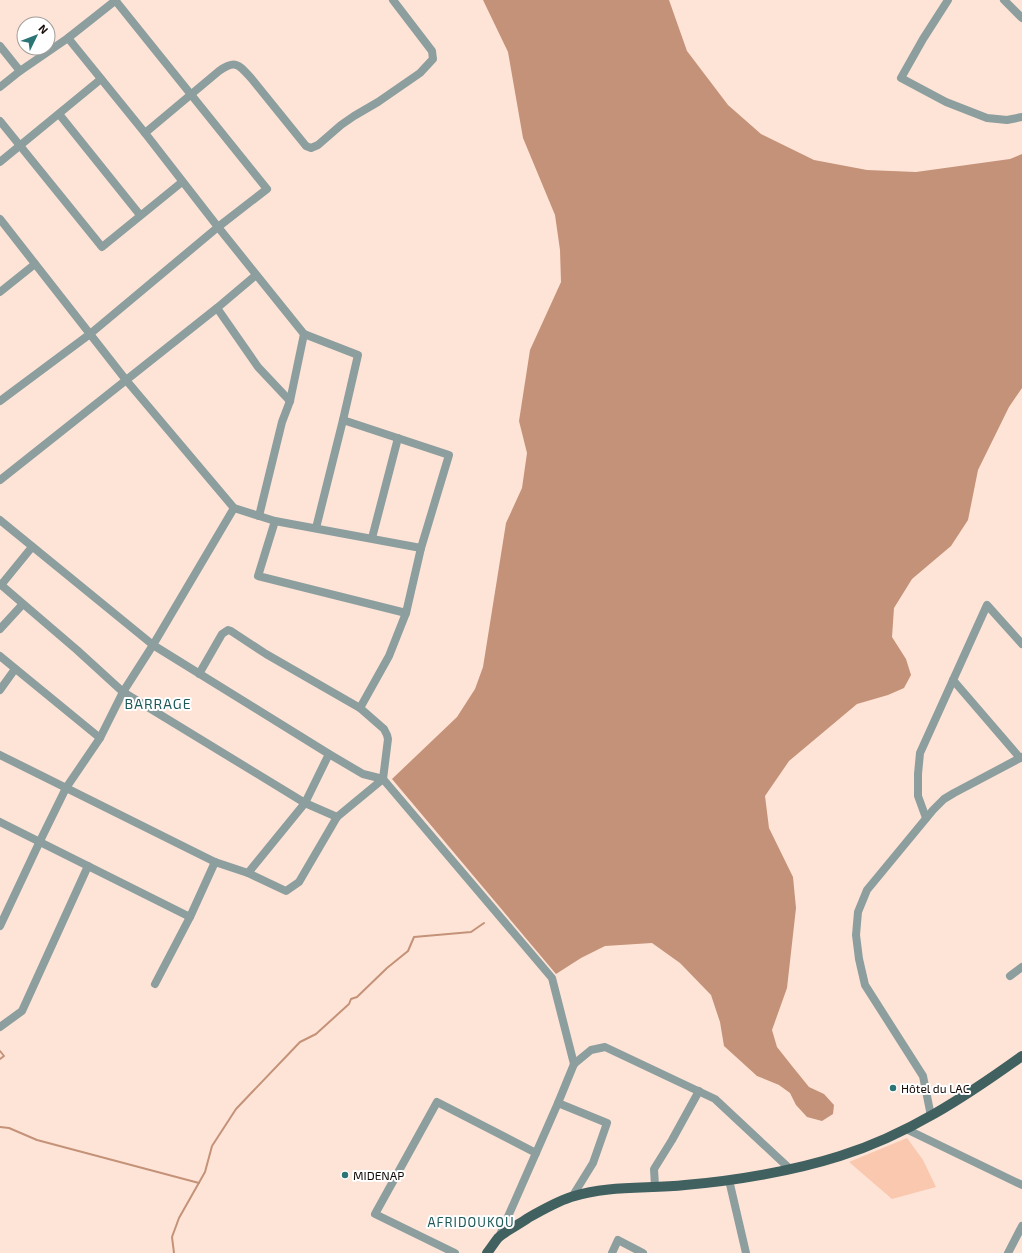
<svg xmlns="http://www.w3.org/2000/svg" width="1022" height="1253" font-family="'Exo 2',sans-serif">
<style>
.green{fill:#f9c8ae}
.water{fill:#c49278}
.lines{fill:none;stroke-linecap:round;stroke-linejoin:round}
.stream{stroke:#c49278;stroke-width:2}
.minor{stroke:#8d9e9e;stroke-width:8}
.major{stroke:#416060;stroke-width:10}
.poi-dot{fill:#2b7576;stroke:#fff;stroke-width:1.5}
.labels{text-anchor:middle;dominant-baseline:central;stroke-width:4;stroke-linejoin:round;paint-order:stroke}
.poi-label{font-size:12px;fill:#150b06;stroke:#fff;text-anchor:start}
.neighbourhood-label{font-size:13px;letter-spacing:1px;fill:#1d5859;stroke:#fff}
.quarter-label{font-size:14px;letter-spacing:1px;fill:#1d5859;stroke:#fff}
</style>
<rect width="100%" height="100%" fill="#fee4d7"/>
<polygon class="green" points="907,1138 923,1160 936,1187 892,1199 849,1162"/>
<polygon class="water" points="483,0 669,0 687,51 728,105 761,134 814,160 867,170 916,172 1010,159 1022,154 1022,388 1009,407 978,470 968,520 951,546 912,579 894,608 892,637 906,659 911,675 904,688 888,695 857,704 789,761 765,796 769,828 793,877 796,908 787,988 772,1030 777,1047 792,1066 809,1087 824,1094 834,1105 833,1114 822,1121 807,1117 796,1105 790,1093 779,1085 757,1076 724,1046 720,1022 711,995 680,963 652,943 605,946 581,958 556,974 392,779 457,717 475,689 483,667 506,523 522,488 527,453 519,421 530,350 561,282 560,250 555,215 523,138 508,52"/>
<g class="lines">
<g class="stream">
<polyline points="0,1051 4,1056 0,1059"/>
<polyline points="0,1127 9,1128 37,1140 199,1183"/>
<polyline points="174,1253 172,1237 179,1218 205,1172 212,1146 236,1109 300,1042 316,1034 349,1004 351,999 357,997 387,968 408,951 414,937 471,932 484,923"/>
</g>
<g class="minor">
<polyline points="948,0 923,39 901,78 946,102 987,118 1007,120 1022,117"/>
<polyline points="1004,0 1022,18"/>
<polyline points="68,38 145,133 218,227 304,334 358,355 343,420 316,528"/>
<polyline points="0,46 20,71"/>
<polyline points="0,87 20,71 68,38 116,0"/>
<polyline points="59,114 140,215"/>
<polyline points="0,121 102,247 182,182"/>
<path d="M145,133L219,71C236,59 239,65 251,78L306,146L311,148L318,145L341,125L354,116L378,102L420,73L433,59L432,51L393,0"/>
<polyline points="0,162 101,79"/>
<polyline points="0,219 126,380 234,508 275,521 421,548"/>
<polyline points="0,292 35,264"/>
<polyline points="217,308 258,367 290,401"/>
<polyline points="0,401 90,334 218,227 267,189 115,0"/>
<polyline points="0,480 217,308 256,275"/>
<polyline points="259,516 282,422 290,401 304,334"/>
<polyline points="0,520 153,645 329,754 363,774 383,779 388,739 387,735 384,729 360,708 266,654 231,631 228,630 222,634 199,674"/>
<polyline points="275,521 258,576 406,613 421,548 449,455 343,420"/>
<polyline points="372,538 398,438"/>
<polyline points="0,584 77,650 123,692 305,803 337,817 383,779 552,978 574,1064"/>
<polyline points="1,585 32,547"/>
<polyline points="0,629 22,605"/>
<polyline points="0,656 100,738"/>
<polyline points="953,680 1020,758"/>
<polyline points="0,690 15,669"/>
<polyline points="360,708 389,656 406,613"/>
<polyline points="0,755 215,862 248,873 286,891 299,882 337,817"/>
<polyline points="926,818 918,796 918,774 920,753 987,605 1022,644"/>
<polyline points="0,822 190,917"/>
<polyline points="248,873 305,803 329,754"/>
<polyline points="0,926 40,841 66,788 100,738 123,692 153,645 234,508"/>
<polyline points="1010,976 1022,967"/>
<polyline points="155,984 190,917 215,862"/>
<polyline points="0,1027 22,1011 88,866"/>
<polyline points="558,1103 607,1123 593,1163 572,1197"/>
<polyline points="931,1116 923,1076 865,985 859,959 856,935 858,912 867,890 933,810 944,799 954,793 1022,757"/>
<polyline points="906,1129 1022,1185"/>
<polyline points="729,1180 746,1253"/>
<polyline points="655,1186 654,1169 672,1140 699,1091"/>
<polyline points="499,1237 558,1103 574,1064 591,1050 605,1047 715,1099 790,1169"/>
<polyline points="455,1253 375,1214 437,1102 536,1153"/>
<polyline points="612,1253 618,1240 643,1253"/>
<polyline points="1008,1253 1022,1226"/>
</g>
<path class="major" d="M487,1253C491,1248 494,1243 498,1238C505,1231 520,1224 528,1218C542,1210 556,1202 571,1197C608,1185 647,1189 685,1185C734,1181 793,1171 840,1156C907,1135 965,1097 1022,1056"/>
</g>
<g class="poi-dot">
<circle cx="893" cy="1088" r="4"/>
<circle cx="345" cy="1175" r="4"/>
</g>
<g class="labels">
<g class="poi-label">
<text x="901" y="1088">Hôtel du LAC</text>
<text x="353" y="1175">MIDENAP</text>
</g>
<g class="neighbourhood-label">
<text x="471" y="1222">AFRIDOUKOU</text>
</g>
<g class="quarter-label">
<text x="158" y="703">BARRAGE</text>
</g>
</g>
<g transform="translate(36 36) rotate(47)"><circle r="19" fill="#ffffff" stroke="#a19d9b"/>
<path d="M0-3L7 15L0 10L-7 15Z" fill="#2b7576"/>
<text y="-6" font-size="11" font-weight="bold" text-anchor="middle" fill="#150b06">N</text>
</g>
</svg>
